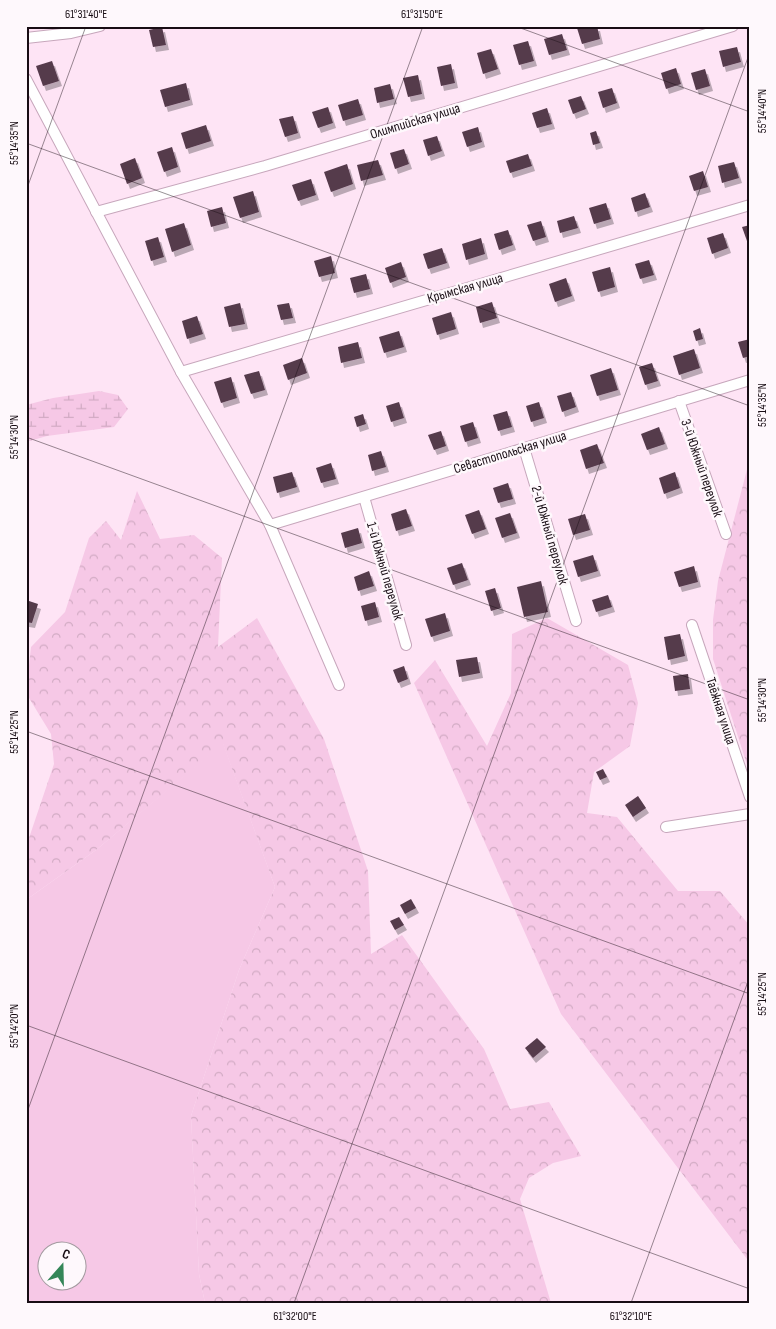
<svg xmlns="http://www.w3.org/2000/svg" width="776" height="1329" font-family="'Sofia Sans Condensed',sans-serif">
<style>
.green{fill:#f6c8e6;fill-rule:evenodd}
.forest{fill:url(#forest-crowns)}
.wetland{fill:url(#wetland-marsh)}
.building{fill:#553a4c;filter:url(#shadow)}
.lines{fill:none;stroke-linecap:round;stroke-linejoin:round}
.street-casing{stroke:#c7a7bc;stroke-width:12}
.street{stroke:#fff;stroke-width:10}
.ticks{fill:none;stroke:#180d14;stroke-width:1;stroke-opacity:0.45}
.labels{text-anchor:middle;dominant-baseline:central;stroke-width:5;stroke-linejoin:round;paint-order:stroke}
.street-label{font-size:14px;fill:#180d14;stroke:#fef8fc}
.neatline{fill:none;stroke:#180d14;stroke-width:2}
.ticks-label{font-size:12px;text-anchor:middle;fill:#180d14}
</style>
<defs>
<pattern id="forest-crowns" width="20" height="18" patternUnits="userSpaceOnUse" patternTransform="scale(1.25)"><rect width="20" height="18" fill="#f6c8e6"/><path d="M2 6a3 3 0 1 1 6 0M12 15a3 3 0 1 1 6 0" fill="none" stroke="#d2abc4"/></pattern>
<pattern id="wetland-marsh" width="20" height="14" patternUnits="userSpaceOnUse" patternTransform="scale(1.25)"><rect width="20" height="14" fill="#f6c8e6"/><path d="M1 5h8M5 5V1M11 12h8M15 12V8" fill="none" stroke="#d2abc4"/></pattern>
<filter id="shadow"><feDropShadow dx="3" dy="5" stdDeviation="0" flood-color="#0004"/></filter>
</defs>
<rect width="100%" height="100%" fill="#fee4f5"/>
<path class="green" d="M223,743L275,887L239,970L191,1116L199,1274L205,1303H26V900L96,850ZM48,1252H78V1282H48Z"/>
<g class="forest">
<polygon points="750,458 750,774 713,659 713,620 718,581"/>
<polygon points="137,491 160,539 194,535 222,558 218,647 257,618 324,739 368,871 371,954 402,935 484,1049 510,1109 549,1102 581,1156 553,1163 529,1178 520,1199 551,1303 205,1303 199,1274 191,1116 239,970 275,887 223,744 96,850 26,900 26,842 29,838 54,764 51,734 26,693 31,647 65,612 89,538 106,521 121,540"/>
<polygon points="547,618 628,665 638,703 630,746 594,772 587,813 617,817 678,891 720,891 750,926 750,1263 561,1014 414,683 435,660 487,746 511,693 512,634"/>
</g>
<polygon class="wetland" points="99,391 118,395 128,409 114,427 47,436 26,442 26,405 53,398"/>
<g class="building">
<polygon points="584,26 597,26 600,39 582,44 577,28"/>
<polygon points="162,27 166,45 153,47 149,30"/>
<polygon points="562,34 567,50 549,55 544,39"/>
<polygon points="528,41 534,61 519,65 513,45"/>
<polygon points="737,47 741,62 723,67 719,51"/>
<polygon points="491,49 498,69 483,74 477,53"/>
<polygon points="52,61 59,81 43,86 36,66"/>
<polygon points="451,64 455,83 441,86 437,67"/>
<polygon points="676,68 681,84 666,89 661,73"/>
<polygon points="705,69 710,86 696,90 691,73"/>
<polygon points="418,75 422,94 408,97 403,78"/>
<polygon points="186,83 190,100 165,107 160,90"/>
<polygon points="390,84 394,99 377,103 374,88"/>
<polygon points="612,88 617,103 603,108 598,92"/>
<polygon points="581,96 586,109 573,114 568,100"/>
<polygon points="358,99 363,115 343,121 338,105"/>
<polygon points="328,107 333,123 318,128 312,112"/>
<polygon points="547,108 552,124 537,128 532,113"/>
<polygon points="293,116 298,133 285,137 279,119"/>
<polygon points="206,125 211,141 186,149 181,133"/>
<polygon points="478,127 482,142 467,147 462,132"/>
<polygon points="596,131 600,143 593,145 590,133"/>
<polygon points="437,136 442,151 428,156 423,140"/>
<polygon points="172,147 178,167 164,172 157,152"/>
<polygon points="404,149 409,164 395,169 390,153"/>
<polygon points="528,154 532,166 510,173 506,161"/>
<polygon points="135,158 142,178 127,184 120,164"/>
<polygon points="378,160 383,175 361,181 357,165"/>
<polygon points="734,162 739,178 722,183 718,166"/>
<polygon points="347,164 353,184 331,192 324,172"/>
<polygon points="703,171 708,187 694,191 689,176"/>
<polygon points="311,179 316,195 298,201 292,185"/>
<polygon points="253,191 259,212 240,218 233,197"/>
<polygon points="645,193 650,207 635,212 631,198"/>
<polygon points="606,203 611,219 594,224 589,208"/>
<polygon points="222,207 226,223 211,227 207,211"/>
<polygon points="574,216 578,228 560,233 557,221"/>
<polygon points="541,221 546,237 533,241 527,225"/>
<polygon points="184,223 191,245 172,252 165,229"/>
<polygon points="750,225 750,240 747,241 742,227"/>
<polygon points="508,230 513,245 499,250 494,234"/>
<polygon points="723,233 728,248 712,254 707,238"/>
<polygon points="158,237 164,257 151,261 145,241"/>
<polygon points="481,238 485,254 466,260 462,244"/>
<polygon points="442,248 447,263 428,269 423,254"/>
<polygon points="331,256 335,273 319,277 314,261"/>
<polygon points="649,260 654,275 640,279 635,264"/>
<polygon points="401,262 406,277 390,283 385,268"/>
<polygon points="610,267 615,287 598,292 592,272"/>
<polygon points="366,274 370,289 354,293 350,278"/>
<polygon points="566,278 572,296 555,302 549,284"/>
<polygon points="492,302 497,318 480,323 476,307"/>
<polygon points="240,303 245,324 229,327 224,307"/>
<polygon points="289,303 293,318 281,320 277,305"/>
<polygon points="451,312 456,329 437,335 432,318"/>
<polygon points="197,316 203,334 187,339 182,321"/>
<polygon points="700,328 703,339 696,341 693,331"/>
<polygon points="399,331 404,347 384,353 379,337"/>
<polygon points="750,339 750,356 743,358 738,342"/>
<polygon points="358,342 362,358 341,363 338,347"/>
<polygon points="694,349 700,368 679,375 673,356"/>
<polygon points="302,358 307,373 288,380 283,365"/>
<polygon points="652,363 658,381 645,385 639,367"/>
<polygon points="611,368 618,390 597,396 590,375"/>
<polygon points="259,371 265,390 251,394 244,375"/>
<polygon points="231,377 237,398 221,403 214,382"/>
<polygon points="571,392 576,407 562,412 557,396"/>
<polygon points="399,402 404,418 391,422 386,406"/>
<polygon points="539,402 544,418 531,422 526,406"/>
<polygon points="507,411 512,427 498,431 493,415"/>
<polygon points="363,414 366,424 357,427 354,417"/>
<polygon points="473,422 478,438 465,442 460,426"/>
<polygon points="659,427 665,444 647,450 641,434"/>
<polygon points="441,431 446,446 434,450 428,435"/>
<polygon points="597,444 604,463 586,469 580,450"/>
<polygon points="381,451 386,467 372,471 368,455"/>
<polygon points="331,463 336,479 321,483 316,468"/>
<polygon points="292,472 297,487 277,493 273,477"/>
<polygon points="675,472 680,488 664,494 659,478"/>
<polygon points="508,483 513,499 498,503 493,488"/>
<polygon points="406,509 412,526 396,531 391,514"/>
<polygon points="479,510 486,529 472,534 465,515"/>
<polygon points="510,513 517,533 502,538 495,518"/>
<polygon points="585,514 590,530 573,535 568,519"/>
<polygon points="358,528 362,543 345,548 341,533"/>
<polygon points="593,555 598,571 578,577 573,561"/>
<polygon points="462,563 468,580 453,585 447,568"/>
<polygon points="694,566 698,582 679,587 674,572"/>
<polygon points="369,571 374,586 358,591 354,577"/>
<polygon points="541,581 548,612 524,617 517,587"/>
<polygon points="495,588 501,608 491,611 485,591"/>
<polygon points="608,595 612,607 596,612 592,600"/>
<polygon points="26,600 38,604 32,623 26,622"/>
<polygon points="375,602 379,617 365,621 361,606"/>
<polygon points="445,613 450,631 431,637 425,619"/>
<polygon points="680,634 685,656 668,660 664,637"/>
<polygon points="477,657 480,673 459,677 456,660"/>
<polygon points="404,666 408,679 398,683 393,670"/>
<polygon points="688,674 690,689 675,691 673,676"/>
<polygon points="603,769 607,777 600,780 596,772"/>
<polygon points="638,796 646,808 633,817 625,805"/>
<polygon points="411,899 416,908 405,914 400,905"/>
<polygon points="399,917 404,925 395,930 390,921"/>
<polygon points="537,1038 546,1047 533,1058 525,1048"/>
</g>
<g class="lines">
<g class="street-casing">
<g id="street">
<polyline points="26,38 71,33 100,26"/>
<polyline points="26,79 181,372 270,525 339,685"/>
<polyline points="96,212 265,166 733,26"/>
<polyline points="181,372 750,205"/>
<polyline points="679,401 726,534"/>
<polyline points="524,448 576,621"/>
<polyline points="364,497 406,645"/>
<polyline points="270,525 750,380"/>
<polyline points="692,625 750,797"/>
<polyline points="666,827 750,814"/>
</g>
</g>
<use href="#street" class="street"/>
</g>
<path class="ticks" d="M515,26L750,112M26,143L750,406M26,191L86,26M26,437L750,700M26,731L750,994M26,1025L750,1289M26,1115L423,26M294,1303L750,52M631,1303L750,976"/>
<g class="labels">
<g class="street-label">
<text transform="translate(415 121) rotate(-17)">Олимпийская улица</text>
<text transform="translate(465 288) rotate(-16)">Крымская улица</text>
<text transform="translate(510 452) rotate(-17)">Севастопольская улица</text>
<text transform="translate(702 468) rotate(71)">3-й Южный переулок</text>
<text transform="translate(550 535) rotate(74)">2-й Южный переулок</text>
<text transform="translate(385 571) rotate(74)">1-й Южный переулок</text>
<text transform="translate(721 711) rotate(72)">Таёжная улица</text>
</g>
</g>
<rect width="776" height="1329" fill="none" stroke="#fef8fc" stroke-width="55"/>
<g transform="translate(62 1266) rotate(20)"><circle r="24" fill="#fef8fc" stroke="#a29a9f"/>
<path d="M0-4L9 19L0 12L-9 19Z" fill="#348658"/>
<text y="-8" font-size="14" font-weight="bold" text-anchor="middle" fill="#180d14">С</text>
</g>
<rect x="28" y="28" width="720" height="1274" class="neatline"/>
<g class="ticks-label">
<text x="86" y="18">61°31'40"E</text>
<text x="422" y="18">61°31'50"E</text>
<text transform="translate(762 111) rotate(-90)" y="4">55°14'40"N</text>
<text transform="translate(14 143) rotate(-90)" y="4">55°14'35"N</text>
<text transform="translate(762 405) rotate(-90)" y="4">55°14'35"N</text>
<text transform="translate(14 437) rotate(-90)" y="4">55°14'30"N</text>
<text transform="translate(762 700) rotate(-90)" y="4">55°14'30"N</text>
<text transform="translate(14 732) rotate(-90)" y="4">55°14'25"N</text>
<text transform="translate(762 994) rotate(-90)" y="4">55°14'25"N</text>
<text transform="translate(14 1026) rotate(-90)" y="4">55°14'20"N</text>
<text x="295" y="1320">61°32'00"E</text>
<text x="631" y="1320">61°32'10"E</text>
</g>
</svg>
